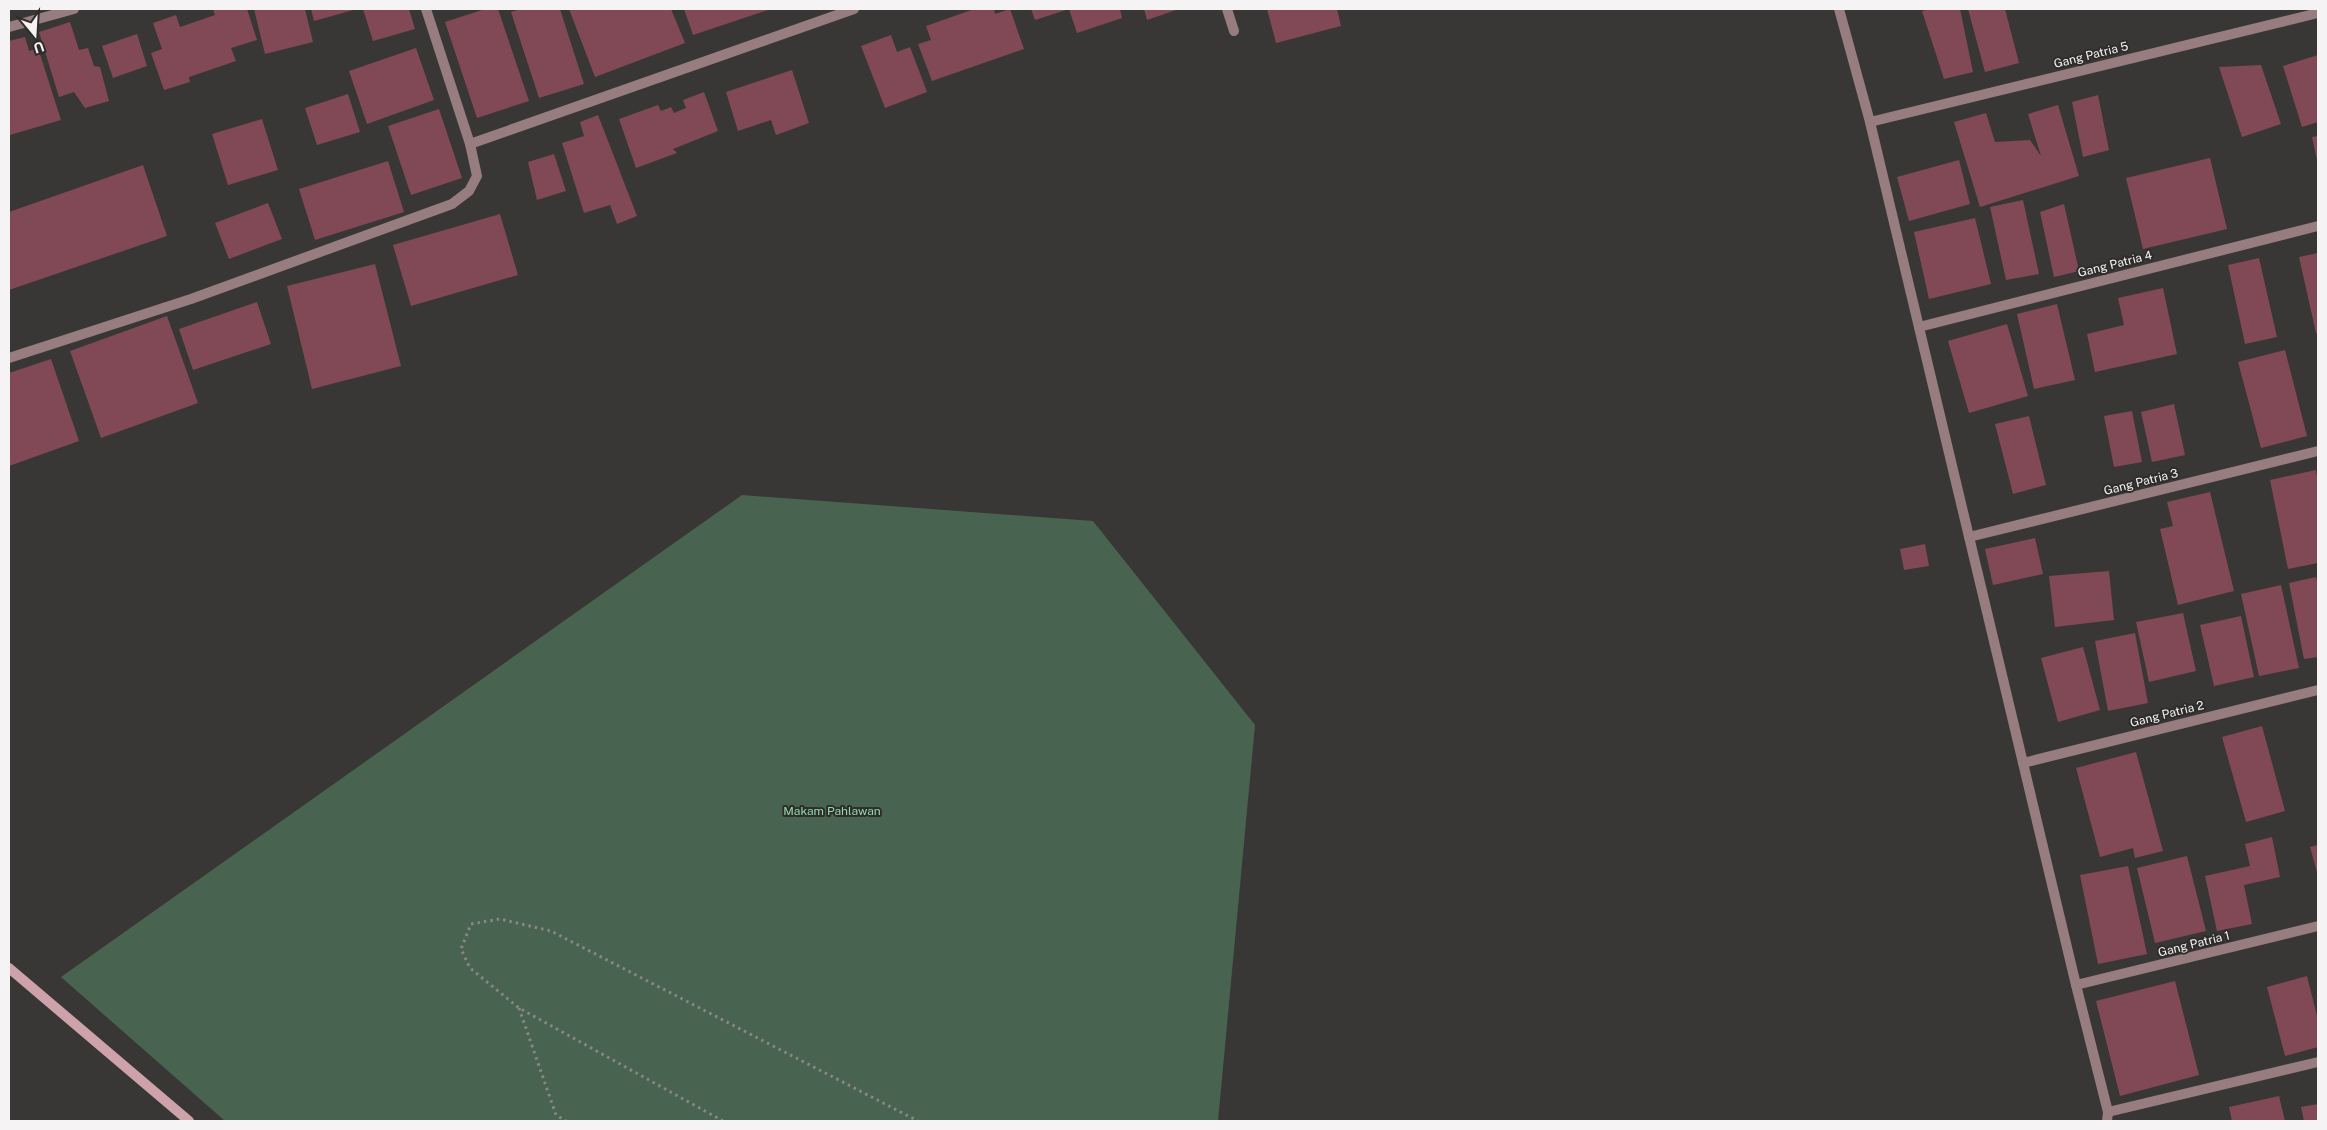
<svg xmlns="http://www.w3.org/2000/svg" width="2327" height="1130" font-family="'Public Sans',sans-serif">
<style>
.green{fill:#486450}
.building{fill:#804955}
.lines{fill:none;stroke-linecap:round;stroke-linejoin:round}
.path{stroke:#898686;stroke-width:3;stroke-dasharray:2.5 4;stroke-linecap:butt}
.street{stroke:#977c80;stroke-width:10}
.secondary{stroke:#cda2aa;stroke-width:10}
.labels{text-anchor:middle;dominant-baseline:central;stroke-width:4;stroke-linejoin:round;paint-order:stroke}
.street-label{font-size:12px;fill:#f5f3f3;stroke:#2f2c2c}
.park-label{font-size:12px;fill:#8fdba6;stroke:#2f2c2c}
</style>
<rect width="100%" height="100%" fill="#393636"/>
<polygon class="green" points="742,495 1093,521 1255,725 1218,1121 225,1121 61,977"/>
<g class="building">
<polygon points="213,9 247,9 257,40 231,48 236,61 189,77 190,82 164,90 151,53 162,49 153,23 176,15 180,27 215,15"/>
<polygon points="254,9 305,9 313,42 265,54"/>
<polygon points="311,9 357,9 314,21"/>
<polygon points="363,9 409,9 415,29 373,41"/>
<polygon points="485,9 498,9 529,101 477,118 445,22"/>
<polygon points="521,9 560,9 584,84 539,98 511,12"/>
<polygon points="569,9 671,9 685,43 595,77"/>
<polygon points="684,9 771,9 693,35"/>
<polygon points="974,9 994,9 995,14 1010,9 1024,49 932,81 918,44 931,40 926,26"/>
<polygon points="1031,9 1120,9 1122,18 1077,33 1069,9 1035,20"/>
<polygon points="1144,9 1179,9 1147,20"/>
<polygon points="1267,9 1337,9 1341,26 1276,43"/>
<polygon points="1930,9 1960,9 1973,72 1944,79 1922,11"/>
<polygon points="1968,9 2005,9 2019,63 1985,72"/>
<polygon points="70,22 79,50 88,48 94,66 100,67 109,101 85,108 74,92 59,97 39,32"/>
<polygon points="137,34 147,66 113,78 102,46"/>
<polygon points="891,35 897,52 910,47 927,92 885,108 861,46"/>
<polygon points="25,37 29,51 38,48 61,120 10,135 9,41"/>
<polygon points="416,48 434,100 367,124 349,71"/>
<polygon points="2318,55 2318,122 2302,127 2283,66"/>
<polygon points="2261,65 2281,124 2242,137 2219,67"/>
<polygon points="792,70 809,123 776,135 771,120 738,131 726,92"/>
<polygon points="704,92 718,131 673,149 677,153 636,168 619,119 658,105 661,111 671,107 674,113 686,108 683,100"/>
<polygon points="348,94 360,132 317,145 305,108"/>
<polygon points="2098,95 2109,150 2083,157 2072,102"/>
<polygon points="2058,105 2079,176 1980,207 1954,122 1986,113 1995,142 2030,140 2041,156 2028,114"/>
<polygon points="439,109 462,178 411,195 388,126"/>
<polygon points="598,115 637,216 617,224 610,205 584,213 562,143 584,136 580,122"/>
<polygon points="262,119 278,170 228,185 212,134"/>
<polygon points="2318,136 2318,160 2317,160 2312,137"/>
<polygon points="554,154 566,191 537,200 528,162"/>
<polygon points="2210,158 2227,229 2143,249 2126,178"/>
<polygon points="1959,160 1970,204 1909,221 1897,177"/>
<polygon points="388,161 404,212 315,240 299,189"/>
<polygon points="143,165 167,236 9,290 9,212"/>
<polygon points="2023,200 2039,274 2006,280 1990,207"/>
<polygon points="268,203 282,239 229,259 215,223"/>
<polygon points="2064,204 2079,271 2054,277 2040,212"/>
<polygon points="500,214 518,275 411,306 393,245"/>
<polygon points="1975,218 1991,284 1929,299 1914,232"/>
<polygon points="2318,253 2318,333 2316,333 2299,257"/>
<polygon points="2259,258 2277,337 2245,344 2228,265"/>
<polygon points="375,264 401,366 312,389 287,286"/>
<polygon points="2163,288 2177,354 2095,372 2087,334 2124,325 2118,298"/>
<polygon points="257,302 271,344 193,370 179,329"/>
<polygon points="2057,304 2075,380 2034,389 2017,314"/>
<polygon points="167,316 198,403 101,438 70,351"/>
<polygon points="2007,324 2028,396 1969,413 1948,341"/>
<polygon points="2285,350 2307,436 2261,448 2238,362"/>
<polygon points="51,359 79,441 9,466 9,373"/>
<polygon points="2174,404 2185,455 2152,462 2141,412"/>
<polygon points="2132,411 2142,462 2114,467 2104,416"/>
<polygon points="2029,416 2046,485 2013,494 1995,424"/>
<polygon points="2316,470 2318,483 2318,563 2288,569 2270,480"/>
<polygon points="2210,492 2234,591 2178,605 2160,529 2173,526 2167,502"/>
<polygon points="2035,538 2043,574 1993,585 1985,549"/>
<polygon points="1925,544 1929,566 1904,570 1900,549"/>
<polygon points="2109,571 2114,620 2055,627 2049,576"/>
<polygon points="2316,577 2318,586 2318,657 2304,659 2289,583"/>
<polygon points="2281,585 2299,668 2259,676 2241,594"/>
<polygon points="2183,613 2196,671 2149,682 2136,622"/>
<polygon points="2241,616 2254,677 2214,686 2200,625"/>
<polygon points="2135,633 2148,703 2108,711 2095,641"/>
<polygon points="2083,647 2100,710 2058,722 2041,658"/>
<polygon points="2262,726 2285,811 2246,822 2222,737"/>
<polygon points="2136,752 2163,851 2135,858 2133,848 2100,857 2076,768"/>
<polygon points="2272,837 2280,877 2244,885 2252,924 2217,931 2205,876 2250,866 2245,844"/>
<polygon points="2318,845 2318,876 2310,847"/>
<polygon points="2187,856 2206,931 2155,943 2137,868"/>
<polygon points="2128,866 2147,954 2098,964 2080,875"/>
<polygon points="2307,976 2318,1020 2318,1047 2285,1056 2267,987"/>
<polygon points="2175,981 2199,1075 2120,1096 2096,1001"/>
<polygon points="2279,1096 2285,1121 2232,1121 2229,1107"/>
<polygon points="2318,1104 2318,1121 2304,1121 2301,1107"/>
</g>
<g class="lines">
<g class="path">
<polyline points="519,1008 556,1115 566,1121"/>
<polyline points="723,1121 519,1008 470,968 461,949 471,924 500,919 551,931 918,1121"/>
</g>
<g class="street">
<polyline points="1227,9 1234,31"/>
<polyline points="1839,9 1870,122 2076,985 2108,1112 2107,1121"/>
<polyline points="9,27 74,9"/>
<polyline points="1870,122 2318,13"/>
<polyline points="470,144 854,9"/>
<polyline points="1919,327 2318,226"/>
<polyline points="9,358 191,299 452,204 469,191 477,176 470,144 426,9"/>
<polyline points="1969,537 2318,451"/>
<polyline points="2023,763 2318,690"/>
<polyline points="2076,985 2318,926"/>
<polyline points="2108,1112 2318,1062"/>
</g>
<polyline class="secondary" points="9,968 189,1121"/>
</g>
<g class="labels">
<g class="street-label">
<text transform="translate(2091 55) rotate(-14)">Gang Patria 5</text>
<text transform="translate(2115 264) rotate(-14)">Gang Patria 4</text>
<text transform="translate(2141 482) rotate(-14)">Gang Patria 3</text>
<text transform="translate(2167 714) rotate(-14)">Gang Patria 2</text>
<text transform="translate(2194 944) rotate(-14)">Gang Patria 1</text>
</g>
<g class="park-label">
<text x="832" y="811">Makam Pahlawan</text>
</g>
</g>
<rect width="2327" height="1130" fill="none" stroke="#f5f3f3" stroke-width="20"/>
<g transform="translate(35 35) rotate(162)" stroke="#2f2c2c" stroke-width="4" paint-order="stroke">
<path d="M0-4L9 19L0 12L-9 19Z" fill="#f5f3f3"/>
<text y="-8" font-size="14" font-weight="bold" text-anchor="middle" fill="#f5f3f3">U</text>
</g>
</svg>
